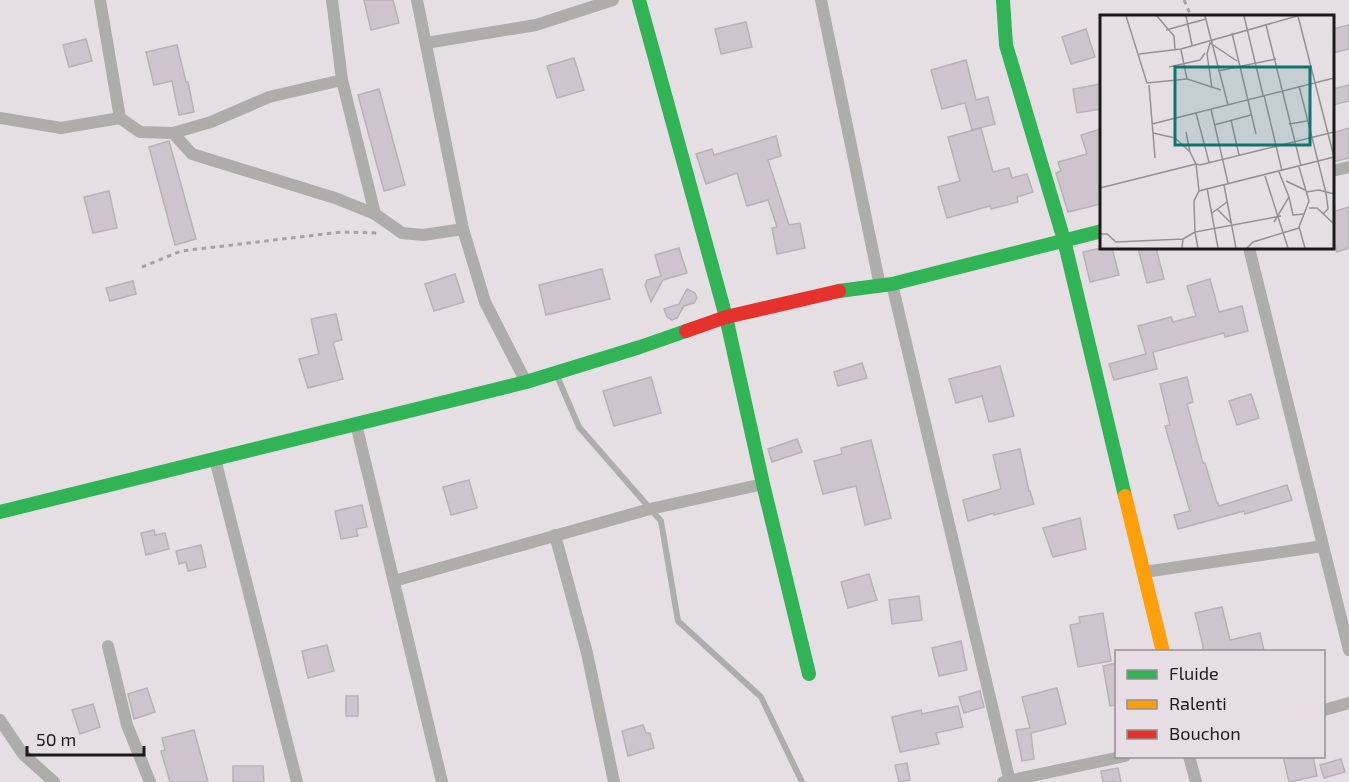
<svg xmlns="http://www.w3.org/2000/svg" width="1349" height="782" font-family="'Exo 2',sans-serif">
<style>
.building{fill:#cec4cd;stroke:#b7b2b6;stroke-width:1.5}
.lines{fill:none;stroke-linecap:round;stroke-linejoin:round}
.path{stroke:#a4a2a3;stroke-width:3;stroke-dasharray:4.5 4.5;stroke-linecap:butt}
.lane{stroke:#aeadac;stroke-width:6}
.street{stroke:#aeadac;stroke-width:12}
.fast{stroke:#30b455;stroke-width:14}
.slow{stroke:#ff9f0a;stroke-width:14}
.jam{stroke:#e5322d;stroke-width:14}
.inset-road{fill:none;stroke:#959094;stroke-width:1.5}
.view{fill:#0f766e;fill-opacity:0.15;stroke:#0f766e;stroke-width:3}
.inset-edge{fill:none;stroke:#1c191b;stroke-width:3}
</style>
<rect width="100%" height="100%" fill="#e5dfe4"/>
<g class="building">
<polygon points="364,0 393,0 399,23 371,30"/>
<polygon points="746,22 752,47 721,54 715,29"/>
<polygon points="1349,25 1349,49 1332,53 1332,29"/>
<polygon points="1086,29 1095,57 1071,64 1062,37"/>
<polygon points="86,39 92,61 69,67 63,45"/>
<polygon points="177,45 186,82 188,82 194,112 179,115 172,81 154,85 146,52"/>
<polygon points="574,58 584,90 557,98 547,66"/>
<polygon points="966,60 976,100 988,97 995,124 972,130 965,103 942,109 931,70"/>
<polygon points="1101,84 1101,109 1077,113 1073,89"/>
<polygon points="1349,85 1349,101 1332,105 1332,89"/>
<polygon points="379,89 405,185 384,191 358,95"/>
<polygon points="981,128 993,172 1009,168 1012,178 1027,174 1033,192 1017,197 1018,202 991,209 990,206 947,218 938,187 960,181 948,137"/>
<polygon points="1349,128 1349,158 1332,162 1332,133"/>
<polygon points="1101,129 1101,204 1068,212 1056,173 1061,171 1058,162 1087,154 1081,135"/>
<polygon points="776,136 781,156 768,160 789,225 800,223 805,248 777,254 772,228 777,227 768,200 747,206 737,173 706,184 696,154 712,149 714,155"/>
<polygon points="169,141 196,239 175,245 149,147"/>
<polygon points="109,191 117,228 93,233 84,197"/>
<polygon points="1349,207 1349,248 1337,252 1332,234 1332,212"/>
<polygon points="679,248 687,273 663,280 651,302 645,285 647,280 661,276 655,255"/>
<polygon points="1101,248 1112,248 1119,275 1090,282 1083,252"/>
<polygon points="1138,248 1156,248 1164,279 1147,283"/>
<polygon points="602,269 610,299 546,315 539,285"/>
<polygon points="455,274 464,302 434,311 425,284"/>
<polygon points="1210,279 1219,312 1242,306 1248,331 1225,337 1224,333 1153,352 1157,369 1114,380 1109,364 1146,354 1138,326 1171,317 1173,322 1196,316 1187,286"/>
<polygon points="133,281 136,294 110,301 106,288"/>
<polygon points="687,289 695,293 697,298 694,303 684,306 677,318 672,320 667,317 664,309 679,304"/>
<polygon points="336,314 342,340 333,342 343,379 308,388 299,359 319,354 311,319"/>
<polygon points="862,363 867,378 838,386 834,372"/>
<polygon points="1000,366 1014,416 989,422 982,396 956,403 949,379"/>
<polygon points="651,377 661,413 614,426 603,391"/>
<polygon points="1187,377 1193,402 1187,404 1203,463 1205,463 1217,503 1218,503 1219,506 1287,485 1292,500 1245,514 1244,511 1178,529 1174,515 1190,511 1165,426 1170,425 1160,384"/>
<polygon points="1251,394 1259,418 1237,425 1229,401"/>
<polygon points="797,439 802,452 772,462 768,449"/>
<polygon points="871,440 891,518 865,525 856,486 823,494 814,461 842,454 841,448"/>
<polygon points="1020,449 1029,491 1030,491 1034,504 994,515 994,513 968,521 963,500 1001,489 993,455"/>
<polygon points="469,480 477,508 451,515 443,487"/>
<polygon points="362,505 367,527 356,529 358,536 341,539 335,511"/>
<polygon points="1080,518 1086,549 1053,557 1043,528"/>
<polygon points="154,530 155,535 165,533 169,549 146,555 141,533"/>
<polygon points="201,545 206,567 188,571 186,562 179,564 176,551"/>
<polygon points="869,574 877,600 848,608 841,582"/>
<polygon points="919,596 922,620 892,624 889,600"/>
<polygon points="1222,607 1230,640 1260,633 1264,651 1203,651 1203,646 1195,613"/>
<polygon points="1103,613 1111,661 1078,667 1070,625 1080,623 1079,617"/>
<polygon points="961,641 967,670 939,676 932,648"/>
<polygon points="327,645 334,671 308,678 302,651"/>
<polygon points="1116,663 1116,705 1110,706 1103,666"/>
<polygon points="147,688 155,712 134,719 128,694"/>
<polygon points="1057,688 1066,724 1031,733 1034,759 1022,761 1016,730 1030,728 1022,697"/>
<polygon points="980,691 984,707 964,713 959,697"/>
<rect x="346" y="696" width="12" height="20"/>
<polygon points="93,704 100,727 80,734 72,710"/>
<polygon points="958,706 963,727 936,733 939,744 900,752 892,717 921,710 922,714"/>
<polygon points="643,725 646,733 650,733 654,748 628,756 622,731"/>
<polygon points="194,730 208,782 170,782 161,751 165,750 162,738"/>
<polygon points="1283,756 1313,756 1317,776 1289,782"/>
<polygon points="1341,759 1345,772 1324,778 1320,765"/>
<polygon points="907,763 910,780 899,782 895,765"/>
<polygon points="233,766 263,766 264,782 233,782"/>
<polygon points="1118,768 1121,782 1103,782 1101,771"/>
</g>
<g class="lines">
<g class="path">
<polyline points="1184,0 1191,16"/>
<polyline points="142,267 181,251 342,232 379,233"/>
</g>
<polyline class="lane" points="557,376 579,427 661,521 678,621 761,697 802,782"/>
<g class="street">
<polyline points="100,0 120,118 140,132 173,133 192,154 335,198 375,214 402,233 423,235 463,229"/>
<polyline points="332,0 342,80 375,214"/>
<polyline points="417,0 463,229 485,302 526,382"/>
<polyline points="821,0 880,286"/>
<polyline points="426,43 536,25 613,0"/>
<polyline points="0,118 61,128 120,118"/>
<polyline points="173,133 211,122 269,97 342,80"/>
<polyline points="1332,171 1349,167"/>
<polyline points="1249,248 1349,650"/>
<polyline points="892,284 1010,782"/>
<polyline points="356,424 442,782"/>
<polyline points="215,459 297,782"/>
<polyline points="555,535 587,653 614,782"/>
<polyline points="1144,572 1323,546"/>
<polyline points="394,581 650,509 763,484"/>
<polyline points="108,646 127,725 150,782"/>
<polyline points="1324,710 1349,703"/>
<polyline points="0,720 23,754 54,782"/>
<polyline points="1189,756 1196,782"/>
<polyline points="1003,782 1125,756"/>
</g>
<g class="fast">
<polyline points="639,0 726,317 763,484 809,674"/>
<polyline points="1003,0 1006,45 1064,240 1125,496"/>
<polyline points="839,291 892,284 1102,231"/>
<polyline points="0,512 526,382 640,347 686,331"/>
</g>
<polyline class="slow" points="1125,496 1163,652"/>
<polyline class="jam" points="686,331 726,317 839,291"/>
</g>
<g transform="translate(1100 15)">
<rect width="234" height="234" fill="#e5dfe4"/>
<path class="inset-road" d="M26,1L47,68L87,64M57,1L74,21L75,35M86,1L92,30M105,1L128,90M144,1L163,80M198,1L234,142M166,10L201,151M66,15L106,4M132,18L156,119M81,35L87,64L121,75M39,39L81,34L197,1M69,52L100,45L105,38M118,56L176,44M49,70L55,143M199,71L226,178L228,194L223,199M112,73L107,39L110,28L137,46M164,80L182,156M111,94L128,168M96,98L109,147M131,105L139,140M52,109L234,63M189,109L207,106M114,110L151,100M86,117L90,137M53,118L75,123L90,137L96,149L100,150L234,117M199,152L209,186L199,212L205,233M165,161L188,233M186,166L205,175M124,170L136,233M0,173L96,149L99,176M107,173L118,233M206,177L219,175L234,179M189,182L193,200L205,199M209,193H217L234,209M117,194L131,208M112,198L127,187M174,207L189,182L179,157M0,219H7L16,227L83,224M82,233L83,224L95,217L94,186L99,176L234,142M98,233L95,217L181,201M147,233L153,227L199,213"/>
<path class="view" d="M75,52H210V130H75Z"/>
<rect width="234" height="234" class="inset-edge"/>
</g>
<rect x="1115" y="650" width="210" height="108" fill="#e7dde5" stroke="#968f94" stroke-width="1.5"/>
<rect x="1127" y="670" width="30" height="9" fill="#30b455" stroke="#968f94" stroke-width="1.5"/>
<text x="1169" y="680" font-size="18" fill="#1c191b">Fluide</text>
<rect x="1127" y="700" width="30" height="9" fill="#ff9f0a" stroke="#968f94" stroke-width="1.5"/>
<text x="1169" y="710" font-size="18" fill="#1c191b">Ralenti</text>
<rect x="1127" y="730" width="30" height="9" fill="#e5322d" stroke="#968f94" stroke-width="1.5"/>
<text x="1169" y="740" font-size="18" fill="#1c191b">Bouchon</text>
<path d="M27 746v9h117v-9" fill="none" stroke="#1c191b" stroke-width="3"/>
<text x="36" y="746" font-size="18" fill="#1c191b" stroke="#e7dde5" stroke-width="4.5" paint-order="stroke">50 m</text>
</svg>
